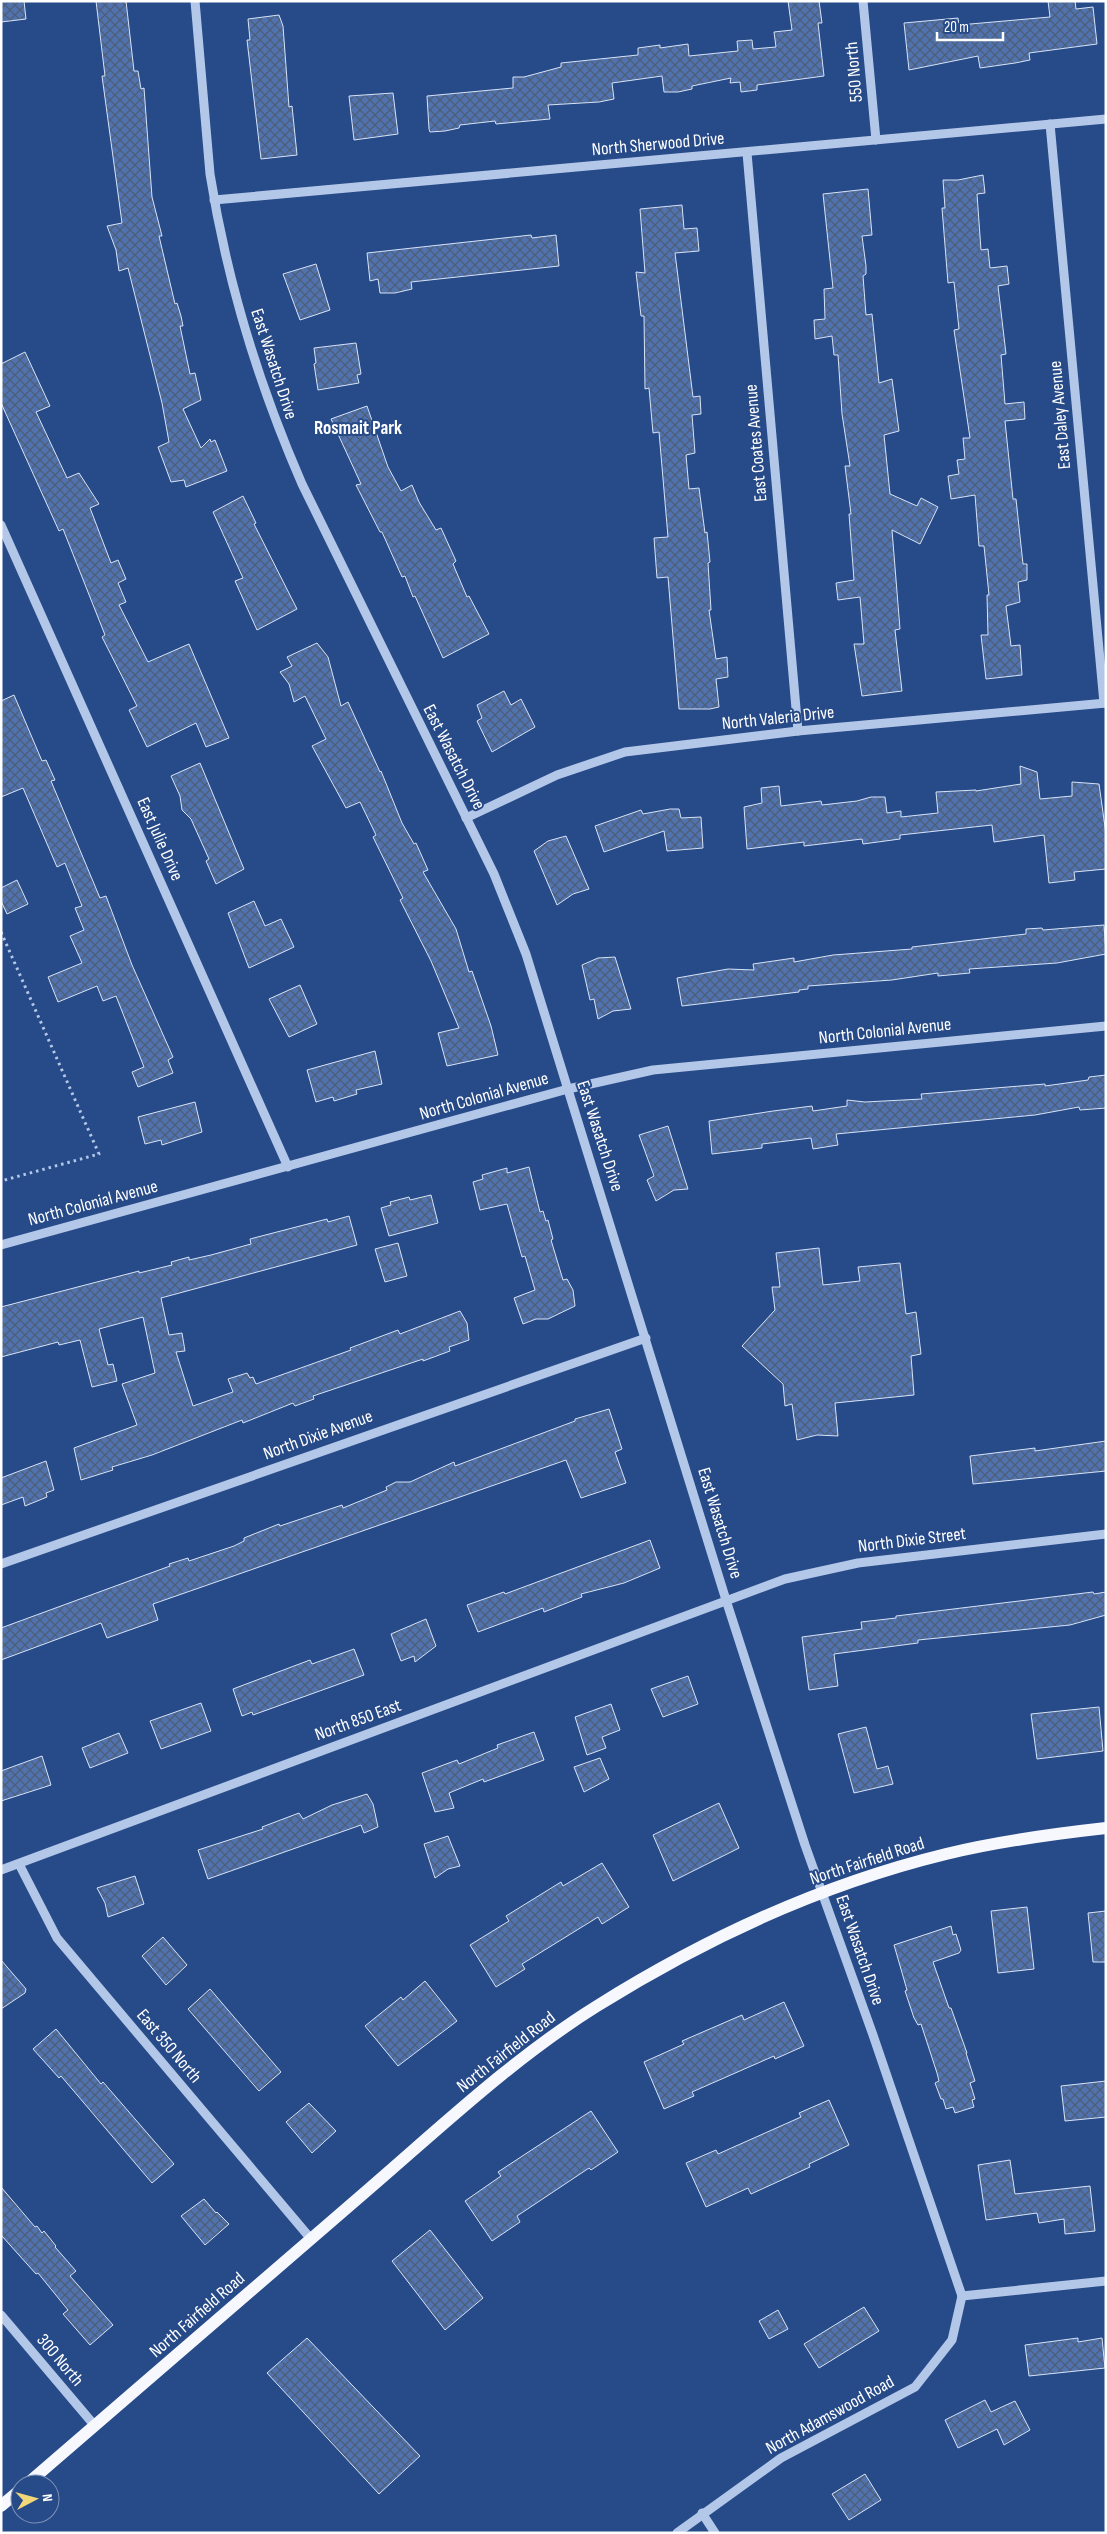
<svg xmlns="http://www.w3.org/2000/svg" width="1107" height="2534" font-family="'Sofia Sans Condensed',sans-serif">
<style>
.building{fill:url(#building-cross-hatch);stroke:#d7e3f7}
.lines{fill:none;stroke-linecap:round;stroke-linejoin:round}
.path{stroke:#b3c7e9;stroke-width:3;stroke-dasharray:2.5 4;stroke-linecap:butt}
.minor{stroke:#b3c7e9;stroke-width:9}
.major{stroke:#f6f8fe;stroke-width:12}
.labels{text-anchor:middle;dominant-baseline:central;stroke-width:4;stroke-linejoin:round;paint-order:stroke}
.street-label{font-size:18px;fill:#fff;stroke:#274a88}
.neighbourhood-label{font-size:19px;font-weight:bold;fill:#fff;stroke:#274a88}
</style>
<defs>
<pattern id="building-cross-hatch" width="8" height="8" patternUnits="userSpaceOnUse" patternTransform="scale(1.25)"><rect width="8" height="8" fill="#5073af"/><path d="M0 0l8 8M0 8l8-8" fill="none" stroke="#4e5e79"/></pattern>
</defs>
<rect width="100%" height="100%" fill="#274a88"/>
<g class="building">
<polygon points="1,1 24,1 26,19 1,22"/>
<polygon points="96,1 126,1 134,71 138,71 141,89 144,88 152,197 162,236 159,236 175,304 177,303 181,316 183,326 180,326 190,374 195,373 201,400 183,409 201,448 210,439 211,442 215,440 227,471 186,487 184,480 171,482 158,447 169,442 162,403 128,268 119,271 116,250 107,226 122,223 102,76 105,76"/>
<polygon points="788,1 819,1 822,23 818,23 824,76 757,85 757,90 741,92 740,82 730,83 731,78 692,86 692,89 678,92 664,92 662,76 612,83 614,99 599,102 548,105 550,119 496,124 495,121 460,125 459,128 445,131 430,132 429,129 427,96 513,88 513,77 524,77 561,67 561,63 638,55 638,48 660,45 660,48 688,44 689,56 738,51 737,41 752,40 753,49 776,47 774,32 792,30"/>
<polygon points="1048,1 1075,1 1076,9 1093,7 1097,44 1029,53 1030,60 1015,63 980,68 978,56 909,70 904,23 958,18 959,25 1050,17"/>
<polygon points="279,15 283,26 289,107 292,106 297,155 261,159 247,40 250,40 248,19"/>
<polygon points="393,93 398,134 354,140 349,96"/>
<polygon points="983,175 985,193 977,194 981,250 988,249 990,268 1007,266 1009,284 998,286 1006,354 1001,355 1005,404 1024,402 1025,419 1005,421 1013,499 1016,499 1023,564 1027,564 1027,580 1018,582 1020,602 1006,606 1011,646 1020,645 1022,675 986,679 981,635 988,635 987,595 989,595 984,546 979,546 975,495 951,499 948,476 959,474 957,460 965,459 963,438 970,438 954,330 959,329 954,282 948,283 942,208 945,208 943,180 958,180"/>
<polygon points="868,189 872,235 862,236 866,266 866,274 863,276 866,315 872,314 879,383 892,379 899,431 884,435 890,494 917,506 921,498 938,507 920,544 892,530 900,629 895,630 902,691 862,696 854,644 864,644 860,597 838,600 836,583 854,580 849,514 851,514 845,466 850,466 842,414 838,355 834,355 832,336 815,339 814,320 825,319 824,289 833,288 823,194"/>
<polygon points="682,205 684,229 697,228 699,251 675,253 693,397 700,396 701,414 692,415 695,453 686,455 689,489 699,488 705,533 707,532 710,562 708,563 711,610 709,610 716,659 727,657 728,677 716,679 719,707 710,709 679,709 668,577 657,578 654,538 668,537 659,432 653,433 649,388 645,389 644,316 641,316 636,272 645,273 640,209"/>
<polygon points="531,235 532,238 556,235 559,266 411,282 412,289 395,293 380,293 378,279 370,281 367,253"/>
<polygon points="316,264 330,310 300,320 283,274"/>
<polygon points="356,343 361,374 357,375 359,383 318,390 314,364 316,363 314,348"/>
<polygon points="25,352 50,406 36,412 67,478 79,473 99,504 90,508 111,563 118,560 126,579 118,583 126,602 119,605 148,662 189,644 229,738 206,747 196,723 147,747 129,710 137,706 102,637 105,635 63,529 59,531 1,403 1,364"/>
<polygon points="367,406 388,467 401,491 412,485 419,502 436,530 441,528 456,561 453,564 467,597 469,596 489,634 443,658 415,596 413,597 405,576 402,577 382,532 380,532 356,485 361,484 331,419"/>
<polygon points="243,496 256,523 254,524 297,609 257,630 235,581 243,578 213,512"/>
<polygon points="317,643 328,657 341,706 348,702 380,772 381,771 402,823 414,844 416,843 428,870 423,872 456,929 469,972 472,971 491,1026 498,1055 447,1066 438,1033 459,1028 431,961 400,900 403,898 373,837 376,835 360,802 346,808 312,746 326,739 305,696 294,702 289,684 280,672 292,666 287,657"/>
<polygon points="504,691 511,705 521,699 535,727 492,752 477,721 482,718 477,705"/>
<polygon points="14,695 42,761 46,760 55,780 51,781 100,898 106,896 132,965 173,1057 168,1060 173,1073 138,1087 132,1072 144,1067 116,996 103,1001 97,986 58,1002 48,977 82,963 70,936 84,930 75,908 82,906 65,863 57,867 23,788 1,797 1,701"/>
<polygon points="200,763 244,869 216,884 206,861 209,859 195,828 191,819 182,810 180,796 171,776"/>
<polygon points="1020,766 1037,772 1040,799 1072,796 1072,782 1099,784 1106,834 1106,869 1074,872 1075,880 1049,883 1044,835 994,842 992,825 900,835 900,839 863,844 862,839 804,846 804,842 747,849 744,807 762,803 761,788 779,786 781,806 821,801 822,805 857,801 871,797 885,797 887,813 901,811 901,817 938,813 936,792 976,790 976,791 1021,784"/>
<polygon points="670,809 679,809 681,818 701,817 703,848 667,851 664,831 604,852 595,826 641,810 643,814"/>
<polygon points="566,836 589,889 573,894 557,905 534,851 548,841"/>
<polygon points="17,880 28,904 7,914 1,901 1,888"/>
<polygon points="254,901 265,926 281,919 294,947 249,968 228,913"/>
<polygon points="1104,925 1106,954 1057,963 969,969 970,973 938,976 938,973 892,980 808,986 808,989 799,990 799,992 682,1006 677,978 728,969 754,970 753,964 794,958 794,962 833,955 912,949 912,947 1026,934 1026,929 1042,928 1043,930"/>
<polygon points="615,957 631,1009 613,1011 598,1019 594,999 590,1000 582,965 598,958"/>
<polygon points="300,985 317,1024 289,1037 269,999"/>
<polygon points="375,1051 382,1084 356,1090 357,1094 334,1101 333,1097 316,1102 307,1070"/>
<polygon points="1106,1075 1106,1108 1080,1110 1079,1107 1035,1115 836,1134 838,1145 813,1149 811,1138 762,1144 762,1148 712,1154 709,1121 773,1111 812,1106 813,1111 847,1106 847,1100 865,1102 922,1099 921,1094 1045,1084 1045,1086 1088,1080 1089,1077"/>
<polygon points="195,1102 202,1132 162,1145 161,1140 145,1144 138,1117"/>
<polygon points="668,1126 688,1189 674,1190 656,1201 647,1180 654,1176 639,1135"/>
<polygon points="529,1167 540,1212 543,1211 546,1221 548,1220 553,1239 551,1240 563,1280 567,1279 573,1290 575,1306 548,1319 536,1319 523,1324 514,1298 535,1290 525,1256 522,1257 507,1204 480,1210 473,1182 483,1179 482,1175 507,1168 507,1173"/>
<polygon points="431,1195 438,1223 389,1236 381,1208 391,1205 390,1202 409,1197 410,1200"/>
<polygon points="349,1216 357,1245 161,1298 169,1335 182,1333 185,1351 176,1352 193,1406 233,1392 228,1379 247,1373 250,1378 253,1377 256,1384 351,1350 350,1348 398,1330 400,1334 460,1311 467,1323 469,1340 449,1347 450,1351 423,1361 423,1359 313,1396 314,1399 295,1406 293,1403 243,1423 242,1420 152,1455 112,1467 113,1470 81,1480 74,1448 137,1425 122,1384 155,1373 143,1317 99,1329 108,1365 113,1364 117,1381 92,1387 80,1340 59,1345 58,1342 1,1357 1,1307 139,1271 139,1273 172,1265 171,1262 189,1257 189,1260 211,1255 251,1244 250,1239 327,1219 328,1222"/>
<polygon points="398,1243 407,1276 385,1282 375,1249"/>
<polygon points="819,1248 823,1285 860,1281 858,1267 900,1263 906,1314 916,1312 921,1354 911,1356 914,1395 835,1403 838,1436 817,1435 797,1440 792,1404 785,1406 783,1384 742,1346 775,1310 772,1287 780,1287 776,1253"/>
<polygon points="609,1409 622,1449 615,1452 626,1483 581,1498 566,1460 153,1604 158,1620 107,1638 101,1623 1,1660 1,1628 170,1566 169,1564 188,1558 189,1561 234,1546 244,1541 244,1538 279,1524 280,1526 342,1505 343,1508 387,1490 386,1487 396,1482 410,1482 454,1462 455,1466 575,1421 575,1419"/>
<polygon points="1106,1441 1106,1471 973,1484 970,1456 1035,1448 1035,1451"/>
<polygon points="46,1461 54,1490 46,1493 47,1497 25,1506 23,1497 1,1505 1,1478"/>
<polygon points="650,1540 660,1568 624,1583 581,1594 582,1597 544,1612 543,1608 478,1632 467,1605 504,1592 505,1594"/>
<polygon points="1093,1592 1094,1594 1106,1592 1106,1615 1070,1625 918,1640 918,1643 834,1654 838,1686 809,1690 802,1637 862,1629 861,1622 896,1618 896,1616"/>
<polygon points="426,1619 436,1646 415,1662 414,1656 401,1661 391,1634"/>
<polygon points="354,1649 364,1675 253,1715 252,1712 242,1716 233,1689 310,1660 312,1664"/>
<polygon points="688,1676 698,1704 663,1717 651,1689"/>
<polygon points="201,1703 211,1731 161,1749 150,1721"/>
<polygon points="611,1704 620,1730 602,1737 606,1748 587,1755 575,1717"/>
<polygon points="1099,1707 1103,1751 1037,1759 1031,1714"/>
<polygon points="866,1727 877,1769 888,1766 893,1784 854,1793 838,1734"/>
<polygon points="534,1732 544,1760 484,1782 483,1779 449,1793 454,1808 435,1812 422,1773 457,1760 459,1764 498,1748 497,1745"/>
<polygon points="119,1733 128,1753 90,1768 82,1748"/>
<polygon points="42,1756 51,1785 1,1801 1,1771"/>
<polygon points="600,1758 609,1779 584,1792 574,1767"/>
<polygon points="367,1794 373,1804 378,1827 364,1833 361,1825 208,1879 198,1850 263,1829 262,1827 299,1813 303,1819 332,1805"/>
<polygon points="719,1803 739,1848 673,1881 653,1835"/>
<polygon points="448,1836 460,1866 448,1869 435,1878 424,1844"/>
<polygon points="602,1863 629,1907 602,1924 598,1917 522,1964 525,1969 496,1987 470,1945 509,1921 506,1916 561,1882 563,1886"/>
<polygon points="135,1876 144,1904 108,1917 105,1903 97,1888"/>
<polygon points="1027,1907 1034,1969 998,1973 991,1911"/>
<polygon points="1106,1911 1106,1962 1093,1962 1088,1913"/>
<polygon points="951,1926 953,1935 956,1934 961,1950 959,1953 933,1962 949,2008 951,2008 967,2053 966,2053 975,2081 970,2083 975,2099 972,2100 974,2107 955,2113 953,2107 946,2109 943,2099 941,2099 935,2083 939,2081 937,2073 921,2024 918,2025 914,2018 905,1991 907,1990 894,1945"/>
<polygon points="163,1937 187,1965 166,1985 142,1956"/>
<polygon points="1,1960 26,1989 25,1993 1,2009"/>
<polygon points="425,1981 457,2021 398,2066 365,2026 401,1997 403,2000"/>
<polygon points="210,1989 281,2072 259,2091 188,2009"/>
<polygon points="784,2002 804,2046 775,2059 774,2056 692,2092 694,2096 664,2109 644,2062 684,2044 682,2041 742,2015 744,2020"/>
<polygon points="56,2029 101,2084 103,2082 174,2164 152,2183 61,2076 59,2078 33,2049"/>
<polygon points="1106,2081 1106,2117 1065,2121 1061,2086"/>
<polygon points="829,2100 849,2145 809,2164 810,2167 751,2194 748,2188 706,2207 686,2163 716,2150 718,2154 801,2117 799,2113"/>
<polygon points="309,2103 336,2131 312,2153 286,2122"/>
<polygon points="591,2111 618,2152 591,2170 589,2168 517,2216 520,2222 492,2241 465,2201 501,2176 498,2172"/>
<polygon points="1010,2160 1015,2194 1090,2186 1095,2231 1065,2234 1064,2219 1039,2223 1037,2213 986,2220 978,2165"/>
<polygon points="1,2187 35,2227 37,2226 42,2233 44,2231 56,2246 55,2247 76,2271 70,2276 113,2325 90,2345 63,2314 68,2310 38,2273 36,2274 1,2235"/>
<polygon points="204,2199 216,2213 217,2212 229,2224 205,2245 181,2216"/>
<polygon points="430,2230 483,2298 445,2330 392,2261"/>
<polygon points="864,2307 879,2331 819,2368 804,2344"/>
<polygon points="778,2310 788,2329 769,2339 759,2321"/>
<polygon points="307,2338 420,2456 379,2494 267,2373"/>
<polygon points="1078,2338 1078,2342 1102,2338 1105,2368 1029,2376 1025,2345"/>
<polygon points="985,2400 991,2412 1015,2401 1030,2430 1004,2445 997,2429 958,2448 945,2420"/>
<polygon points="865,2474 881,2500 849,2520 832,2494"/>
</g>
<g class="lines">
<polyline class="path" points="1,932 99,1154 1,1181"/>
<g class="minor">
<path d="M195,1L210,174C227,282 258,383 302,484L494,874L526,954L726,1600L805,1845L873,2035L962,2296"/>
<polyline points="863,1 876,140"/>
<polyline points="1050,124 1104,703"/>
<polyline points="747,153 798,731"/>
<polyline points="214,200 1106,119"/>
<polyline points="1,525 288,1167"/>
<polyline points="466,818 557,775 625,752 798,731 1106,703"/>
<polyline points="1,1245 568,1089 653,1070 1106,1026"/>
<polyline points="1,1564 646,1338"/>
<polyline points="19,1864 57,1938 311,2239"/>
<polyline points="1,1870 785,1579 858,1563 1106,1534"/>
<polyline points="962,2296 1106,2281"/>
<polyline points="1,2315 95,2426"/>
<polyline points="702,2513 715,2533"/>
<polyline points="677,2533 781,2458 915,2387 952,2340 962,2296"/>
</g>
<g class="major">
<path d="M27,2484C142,2386 256,2287 370,2188C443,2125 515,2057 597,2006C704,1939 823,1884 946,1854C999,1841 1052,1834 1106,1828"/>
<polyline points="1,2506 20,2490"/>
</g>
</g>
<g class="labels">
<g class="street-label">
<text transform="translate(854 72) rotate(-95)">550 North</text>
<text transform="translate(658 144) rotate(-5)">North Sherwood Drive</text>
<text transform="translate(274 364) rotate(72)">East Wasatch Drive</text>
<text transform="translate(1060 415) rotate(-95)">East Daley Avenue</text>
<text transform="translate(756 443) rotate(-95)">East Coates Avenue</text>
<text transform="translate(778 718) rotate(-6)">North Valeria Drive</text>
<text transform="translate(454 757) rotate(63)">East Wasatch Drive</text>
<text transform="translate(160 839) rotate(66)">East Julie Drive</text>
<text transform="translate(885 1031) rotate(-6)">North Colonial Avenue</text>
<text transform="translate(484 1096) rotate(-16)">North Colonial Avenue</text>
<text transform="translate(600 1136) rotate(72)">East Wasatch Drive</text>
<text transform="translate(93 1203) rotate(-15)">North Colonial Avenue</text>
<text transform="translate(318 1435) rotate(-20)">North Dixie Avenue</text>
<text transform="translate(720 1523) rotate(73)">East Wasatch Drive</text>
<text transform="translate(912 1540) rotate(-7)">North Dixie Street</text>
<text transform="translate(358 1720) rotate(-20)">North 850 East</text>
<text transform="translate(867 1861) rotate(-18)">North Fairfield Road</text>
<text transform="translate(860 1950) rotate(71)">East Wasatch Drive</text>
<text transform="translate(169 2046) rotate(50)">East 350 North</text>
<text transform="translate(506 2052) rotate(-38)">North Fairfield Road</text>
<text transform="translate(197 2315) rotate(-41)">North Fairfield Road</text>
<text transform="translate(60 2360) rotate(50)">300 North</text>
<text transform="translate(830 2415) rotate(-29)">North Adamswood Road</text>
</g>
<g class="neighbourhood-label">
<text x="358" y="428">Rosmait Park</text>
</g>
</g>
<rect width="1107" height="2534" fill="none" stroke="#ffffff" stroke-width="5"/>
<g transform="translate(35 2499) rotate(84)"><circle r="24" fill="#274a88" stroke="#7d92b8"/>
<path d="M0-4L9 19L0 12L-9 19Z" fill="#f1d779"/>
<text y="-8" font-size="14" font-weight="bold" text-anchor="middle" fill="#ffffff">N</text>
</g>
<path d="M937 32v8h66v-8" fill="none" stroke="#ffffff" stroke-width="2.5"/>
<text x="944" y="32" font-size="15" fill="#ffffff" stroke="#274a88" stroke-width="4" paint-order="stroke">20 m</text>
</svg>
